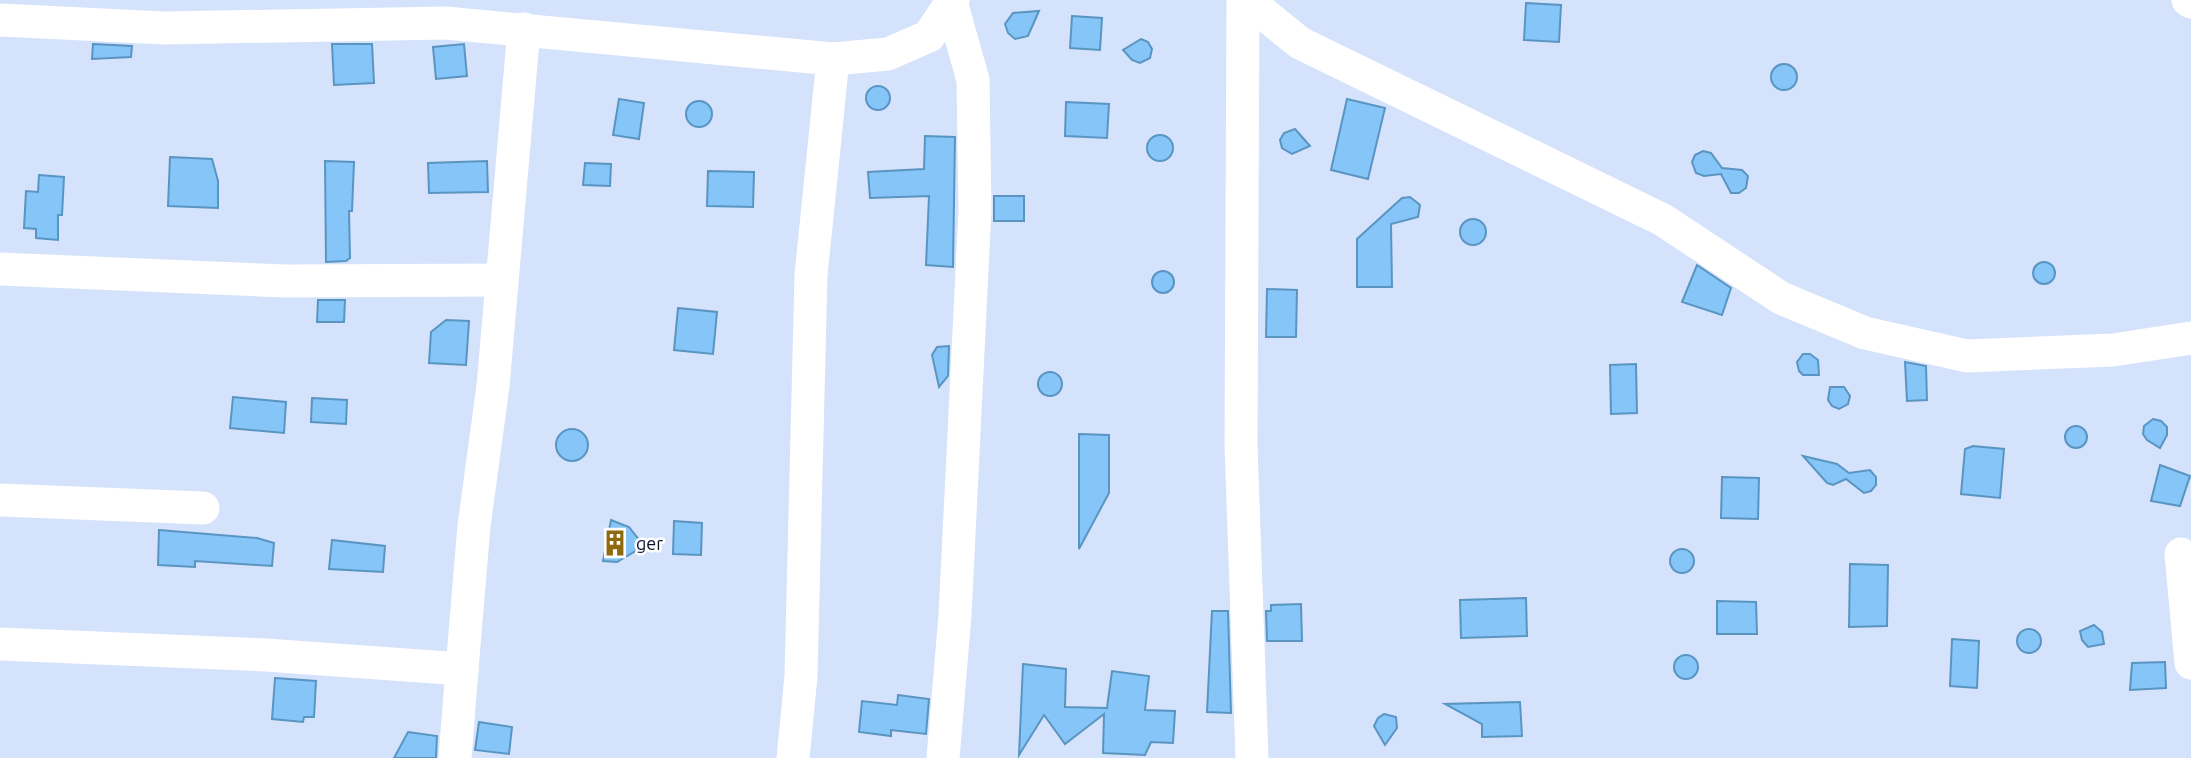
<svg xmlns="http://www.w3.org/2000/svg" width="2191" height="758" font-family="Ubuntu,sans-serif">
<style>
.building{fill:#86c5f7;stroke:#5a95c2;stroke-width:2}
.lines{fill:none;stroke-linecap:round;stroke-linejoin:round}
.minor{stroke:#fff;stroke-width:33}
.labels{text-anchor:middle;dominant-baseline:central;stroke-width:5;stroke-linejoin:round;paint-order:stroke}
.poi-label{font-size:18px;fill:#091429;stroke:#fff;text-anchor:start}
</style>
<rect width="100%" height="100%" fill="#d5e2fb"/>
<g class="building">
<polygon points="1526,3 1561,5 1559,42 1524,40"/>
<polygon points="1039,11 1028,36 1015,39 1008,33 1005,24 1013,13"/>
<polygon points="1072,16 1102,18 1100,50 1070,48"/>
<polygon points="1141,39 1148,42 1152,49 1150,58 1140,63 1132,60 1123,50"/>
<polygon points="93,44 132,46 131,57 92,59"/>
<polygon points="332,44 372,44 374,83 334,85"/>
<polygon points="464,44 467,76 436,79 433,47"/>
<circle cx="1784" cy="77" r="13"/>
<circle cx="878" cy="98" r="12"/>
<polygon points="619,99 644,103 639,139 613,135"/>
<polygon points="1347,99 1385,108 1368,179 1331,170"/>
<circle cx="699" cy="114" r="13"/>
<polygon points="1066,102 1109,104 1107,138 1065,136"/>
<polygon points="1295,129 1310,146 1292,154 1282,148 1280,140 1284,133"/>
<circle cx="1160" cy="148" r="13"/>
<polygon points="925,136 955,137 953,267 926,265 929,196 870,198 868,172 924,169"/>
<polygon points="1703,151 1711,153 1722,168 1742,170 1748,176 1746,188 1739,193 1731,193 1721,174 1704,176 1696,173 1692,162 1695,155"/>
<polygon points="170,157 212,159 218,181 218,208 168,206"/>
<polygon points="325,161 354,162 352,211 349,211 350,258 346,261 326,262"/>
<polygon points="487,161 488,192 429,193 428,163"/>
<polygon points="585,163 611,164 610,186 583,185"/>
<polygon points="708,171 754,172 753,207 707,206"/>
<polygon points="39,175 64,177 62,215 58,215 58,240 36,238 36,229 24,228 26,191 38,192"/>
<rect x="994" y="196" width="30" height="25"/>
<polygon points="1410,197 1420,205 1418,217 1391,224 1392,287 1357,287 1357,239 1402,198"/>
<circle cx="1473" cy="232" r="13"/>
<circle cx="2044" cy="273" r="11"/>
<polygon points="1697,265 1731,288 1722,315 1682,302"/>
<circle cx="1163" cy="282" r="11"/>
<polygon points="1267,289 1297,290 1296,337 1266,337"/>
<polygon points="318,300 345,300 344,322 317,322"/>
<polygon points="678,308 717,312 713,354 674,350"/>
<polygon points="446,320 469,321 466,365 429,363 431,332"/>
<polygon points="949,346 948,376 939,387 932,355 937,347"/>
<polygon points="1803,354 1810,354 1818,360 1819,375 1803,375 1799,371 1797,362"/>
<polygon points="1905,362 1926,366 1927,400 1907,401"/>
<polygon points="1636,364 1637,413 1611,414 1610,365"/>
<circle cx="1050" cy="384" r="12"/>
<polygon points="1830,387 1844,387 1850,396 1848,404 1839,409 1832,406 1828,400"/>
<polygon points="233,397 286,402 284,433 230,428"/>
<polygon points="312,398 347,400 346,424 311,422"/>
<polygon points="2153,419 2161,421 2167,427 2167,435 2160,448 2147,440 2143,434 2144,426"/>
<circle cx="2076" cy="437" r="11"/>
<circle cx="572" cy="445" r="16"/>
<polygon points="1079,434 1109,435 1109,493 1079,549"/>
<polygon points="1973,446 2004,449 2000,498 1961,494 1965,449"/>
<polygon points="1803,456 1837,464 1849,473 1870,470 1876,477 1876,485 1871,491 1864,493 1846,479 1833,485 1827,483"/>
<polygon points="2160,465 2190,476 2180,506 2151,501"/>
<polygon points="1722,477 1759,478 1758,519 1721,518"/>
<polygon points="611,520 629,527 644,546 617,562 603,561"/>
<polygon points="674,521 702,523 701,555 673,554"/>
<polygon points="159,530 257,538 274,543 272,566 195,561 195,567 158,565"/>
<polygon points="332,540 385,546 383,572 329,569"/>
<circle cx="1682" cy="561" r="12"/>
<polygon points="1850,564 1888,565 1887,626 1849,627"/>
<polygon points="1526,598 1527,636 1461,638 1460,600"/>
<polygon points="1717,601 1756,602 1757,634 1717,634"/>
<polygon points="1301,604 1302,641 1267,641 1266,611 1271,611 1271,605"/>
<polygon points="1212,611 1228,611 1231,713 1207,712"/>
<polygon points="2094,625 2102,632 2104,644 2088,647 2082,640 2080,631"/>
<circle cx="2029" cy="641" r="12"/>
<polygon points="1952,639 1979,641 1977,688 1950,686"/>
<circle cx="1686" cy="667" r="12"/>
<polygon points="2165,662 2166,688 2130,690 2132,663"/>
<polygon points="1023,664 1066,669 1065,707 1107,708 1112,671 1149,676 1145,710 1175,711 1173,743 1151,742 1145,755 1103,753 1104,714 1065,744 1044,715 1019,755"/>
<polygon points="275,678 316,681 314,717 304,717 303,722 272,719"/>
<polygon points="898,695 929,699 926,734 891,730 891,736 859,732 862,701 897,705"/>
<polygon points="1520,702 1522,736 1482,737 1482,724 1445,704"/>
<polygon points="1384,714 1396,717 1397,728 1385,745 1374,726 1378,718"/>
<polygon points="479,722 512,727 509,754 475,750"/>
<polygon points="408,732 437,736 436,758 394,758"/>
</g>
<g class="lines">
<g class="minor">
<polyline points="1243,0 1241,445 1252,758"/>
<polyline points="1247,0 1300,43 1663,220 1781,298 1865,333 1967,356 2113,350 2191,338"/>
<polyline points="2188,0 2191,2"/>
<polyline points="0,20 164,28 446,23 833,59 888,54 929,36 953,0"/>
<polyline points="0,269 285,281 502,280"/>
<polyline points="0,500 203,508"/>
<polyline points="2181,554 2191,663"/>
<polyline points="0,644 266,655 462,669 455,758"/>
<polyline points="462,669 474,526 493,386 524,29"/>
<polyline points="793,758 801,676 811,275 833,59"/>
<polyline points="943,758 955,615 975,210 973,80 951,2"/>
</g>
</g>
<defs>
<g id="building-bare" transform="scale(2.1)"><path d="M-4-6H4V6H1V3H-1V6H-4ZM-2.5-4.3h1.7v1.8h-1.7ZM.8-4.3h1.7v1.8H.8ZM-2.5-1h1.7V.8h-1.7ZM.8-1h1.7V.8H.8Z" fill="#8e690e" stroke="#fff" stroke-width="2.5" paint-order="stroke"/></g>
</defs>
<g fill-rule="evenodd">
<use href="#building-bare" x="615" y="543"/>
</g>
<g class="labels">
<g class="poi-label">
<text x="636" y="543">ger</text>
</g>
</g>
</svg>
